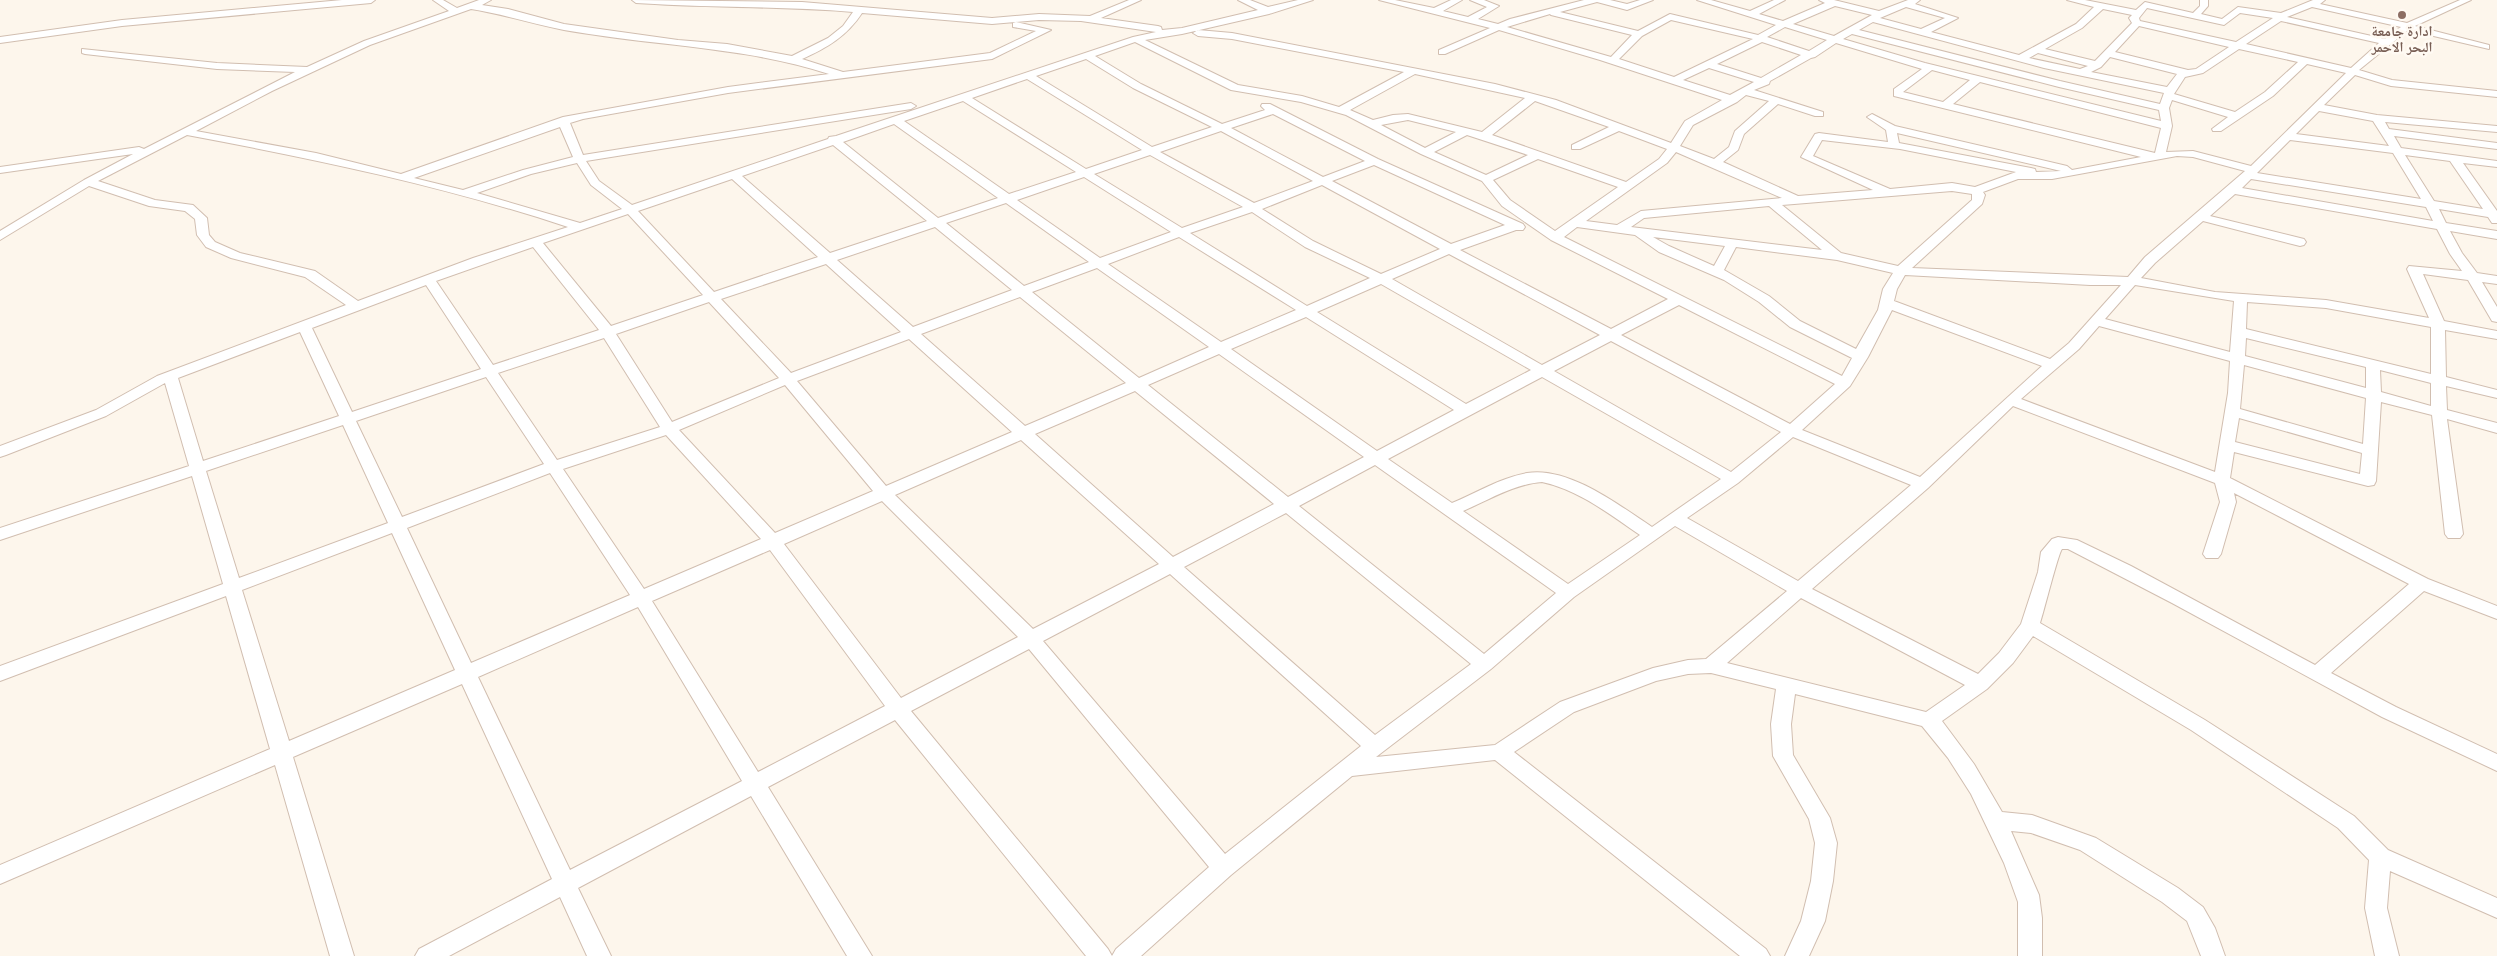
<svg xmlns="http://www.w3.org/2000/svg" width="2497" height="956" font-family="'Public Sans','Noto Naskh Arabic',sans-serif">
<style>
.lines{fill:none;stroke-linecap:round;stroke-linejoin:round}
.minor-casing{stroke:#d1beb0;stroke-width:2}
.minor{fill:#fff;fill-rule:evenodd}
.education-dot{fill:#8d6e63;stroke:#fffaf3;stroke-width:2}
.labels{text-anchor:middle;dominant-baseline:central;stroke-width:5;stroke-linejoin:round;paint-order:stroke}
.far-education-label{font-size:14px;font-weight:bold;fill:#785e54;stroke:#fffaf3}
</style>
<rect width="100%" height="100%" fill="#fdf6ec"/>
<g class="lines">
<g class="minor-casing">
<g id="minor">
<polygon points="342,0 375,0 371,3 122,26 0,43 0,37 122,20"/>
<path d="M433,0H443L457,8L479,0H491L482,5L508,9L564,24L678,40L727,44L792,56L828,38L843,26L853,12C781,6 708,8 636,3L632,0L802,2L992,18L1039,14L1090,16L1129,0H1141L1101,18L1158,26L1161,27L1162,30L1182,28L1258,10L1238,0H1250L1268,7L1298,0H1313L1269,14L1182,34L1145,40L1238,85L1302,96L1339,107L1404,72L1232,39L1198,36L1193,33L1198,30L1232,33L1495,84L1556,100L1671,143L1685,121L1722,100L1600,60L1499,30L1445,54H1439V50L1490,28L1379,0H1395L1434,8L1451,0H1462L1443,11L1468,17L1487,7L1470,0H1484L1499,6L1478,19L1498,24L1510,19L1584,0H1610L1627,4L1640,0H1653L1627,10L1597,2L1560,12L1638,31L1670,14L1758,35L1776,25L1697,0H1711L1750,11L1774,0H1785L1759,14L1783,21L1825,3L1819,0H1834L1879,11L1908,0H1920L1915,4L1958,18L1931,32L2019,55L2076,24L2094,7L2067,0H2085L2136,10L2145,2L2193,13L2200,6V0H2208V6L2201,14L2222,19L2238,7L2281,13L2313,0H2325L2320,4L2407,23L2460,0H2471L2415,26L2489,45V49L2408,30L2359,70L2392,80L2497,91V97L2391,86L2355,75L2324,105L2377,115L2497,126V132L2385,122L2389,129L2497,143V149L2394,136L2401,148L2497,161V167L2463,163L2497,211V223H2492L2488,217L2439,209L2446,223L2497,231V239L2450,231L2462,253L2477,273L2497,276V284L2482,282L2497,307V322L2492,321L2468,280L2423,274L2444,321L2497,331V339L2445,330L2446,377L2497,390V398L2446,386L2447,410L2497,423V433L2447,419L2463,534L2460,538H2448L2445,534L2432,415L2381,402L2376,481L2374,485L2368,486L2234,452L2230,478L2428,579L2497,606V619L2424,591L2331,673L2396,707L2497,754V771L2382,717L2172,603L2068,549H2062C2058,554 2044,611 2040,623L2205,720L2354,816L2388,850L2497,898V918L2390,871L2387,908L2399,956H2375L2365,908L2369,860L2338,828L2191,730L2033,636L2013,663L1987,689L1942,721L1974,764L2002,812L2032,815L2096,838L2178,888L2203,907L2215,928L2225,956H2201L2187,921L2162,902L2080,850L2031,833L2011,831L2039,895L2042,918V956H2018V902L2004,863L1971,794L1948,758L1922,726L1795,694L1791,724L1793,755L1830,818L1837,843L1833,881L1825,921L1809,956H1785L1801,921L1811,881L1815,843L1809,819L1773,756L1771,724L1776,689L1711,673L1688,674L1656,681L1574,712L1514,752L1766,949L1770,956H1740L1495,760L1352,776L1231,875L1141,956H1112L1116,949L1209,867L1029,649L911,711L1108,949L1112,956H1086L895,720L768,787L872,956H847L751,796L578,888L611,956H587L560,897L449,956H415L419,949L552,879L462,684L293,757L354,956H330L275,765L0,884V865L270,749L226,596L0,681V666L223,584L192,476L0,540V528L189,466L165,383L106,416L6,455L0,457V446L96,410L157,376L346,305L305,277L231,258L206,247L197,235L195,219L185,211L149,206L89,186L0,240V231L84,180L133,154L0,173V167L139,147L144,149L295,72L217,69L85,54L82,53V49L217,63L307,67L364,41L449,11ZM1835,6L1872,15L1834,36L1793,24ZM1906,7L1945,18L1921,29L1880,18ZM2312,7L2401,27L2385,39L2287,17ZM2147,8L2224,25L2240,13L2273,18L2236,42L2140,21L2139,18ZM471,9C503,14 533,24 564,30C652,46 743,46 829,74L728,87L563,117L401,174L316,153L196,131L272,91L370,45ZM2103,9L2132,15L2129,18L2132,23L2095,61L2045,49L2082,28ZM862,13L992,24L1039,20L1081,21L1156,32L1133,37L836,136L829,137L828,139L632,205L599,181L586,161L911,109L916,106L911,103L583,155L570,123L583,119L728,93L992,59L1051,30L1016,22L1013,23V27L1036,31L990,53L843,72L802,59C827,48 847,36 862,13ZM1550,14L1551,15L1632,35L1611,57L1507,27ZM1671,20L1753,39L1674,77L1619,59L1642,36ZM2281,21L2379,43L2351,68L2246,44ZM1873,22L2044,68L2164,93L2160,104L2060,81L1859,30ZM2139,26L2229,47L2196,69L2188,70L2115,52ZM1785,27L1827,40L1809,51L1767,37ZM1852,34L2059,87L2159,110L2161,121L1925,63L1843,39ZM1135,42L1231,90L1301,102L1346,115L1421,154L1482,181L1502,206L1551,240L1668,299L1611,329L1460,250L1516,230H1523L1525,227L1523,224L1378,159L1270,104H1262L1261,106L1265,110L1222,124L1141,84L1095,56ZM1762,42L1801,55L1761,78L1717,64ZM1836,43L1922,69L1894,89V96L2141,157L2072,170L2067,166L1895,126L1872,114L1867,117L1886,130L1888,142L1819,133L1815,134L1801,157L1873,190L1798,196L1723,162L1738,150L1744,134L1778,104L1815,116H1823V112L1754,90L1769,84L1770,81L1811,58L1815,57ZM2239,49L2298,62L2265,92L2235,112L2174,94L2185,77L2203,73ZM2038,53L2088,66L2080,69L2029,58ZM2110,57L2177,74L2167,87L2091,72L2101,67ZM1086,59L1133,88L1212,127L1152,147L1036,76ZM2307,64L2346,73L2251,166L2193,151L2166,152L2172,126L2169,108L2172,100L2228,117L2212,129L2213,131H2221L2273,96ZM1709,68L1754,82L1730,95L1683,80ZM1932,70L1970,80L1943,102L1903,92ZM1415,74L1525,98L1482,132L1408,114L1393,115L1373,120L1350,110ZM1027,79L1142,150L1086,169L972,98ZM1980,82L2161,128L2155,153L1953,104ZM1746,95L1769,101L1735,131L1729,147L1714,159L1680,146L1693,125L1737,102ZM963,101L1076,172L1009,194L904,121ZM1535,101L1609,127L1572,145V149H1580L1619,131L1667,149L1659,159L1626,182L1492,135ZM2319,111L2373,121L2389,146L2296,134ZM1273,114L1365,161L1323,177L1231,128ZM1408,120L1456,132L1425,148L1381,125ZM894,124L998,198L938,218L843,142ZM560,127L573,157L523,170L463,190L414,178ZM1221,131L1313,181L1254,203L1160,152ZM1897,133L2061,171L2036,172L2035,169L2031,168L1899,143ZM187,135C315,159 444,186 568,227L473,258L358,301L315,271L240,253L215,242L209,235L207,218L193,205L155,200L98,181ZM1467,135L1528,155L1486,175L1434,152ZM1822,140L1900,149L2016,172L1975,187L1952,183L1890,189L1813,156ZM2290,140L2393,153L2421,199L2257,173ZM833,145L927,221L830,253L742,176ZM1676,152L1782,198L1641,211L1617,225L1586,221L1667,163ZM1150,155L1243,207L1182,228L1094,174ZM2405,155L2450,161L2483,209L2434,201ZM2177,156L2193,157L2245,171L2145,257L2128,277L1912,268L1982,204L1985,195L1983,192L2018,179H2052ZM1538,159L1618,187L1555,231L1510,200L1493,180ZM577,163L591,185L622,209L580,223L477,193L531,174ZM1374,165L1505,225L1451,244L1332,181ZM1084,177L1171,232L1100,258L1017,200ZM732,179L818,257L714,292L638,211ZM2251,179L2426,207L2433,221L2242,188ZM1322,185L1440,249L1381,274L1313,241L1262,209ZM1952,191L1972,194V200L1898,266L1841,253L1782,205ZM2235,194L2437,229L2450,254L2462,271L2409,266L2407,269L2429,318L2326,300L2215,292L2141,278L2155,263L2203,221L2300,246L2304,245L2306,242L2304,239L2210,216ZM1006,203L1089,262L1024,286L946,223ZM1769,206L1822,250L1631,227L1644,218ZM1252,212L1305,247L1370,278L1307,306L1190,233ZM628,214L703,295L611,326L543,243ZM935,227L1012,290L913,327L837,260ZM1577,227L1635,235L1659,252L1724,280L1759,302L1790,327L1852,358L1842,376L1564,237ZM1179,237L1296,310L1221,342L1108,264ZM1653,237L1725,246L1714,266L1669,246ZM533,247L599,330L493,365L436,281ZM1736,247L1837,260L1893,273L1883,289L1878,310L1856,349L1800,321L1769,296L1724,270ZM1449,254L1600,335L1542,365L1392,279ZM826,264L901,332L791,373L721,299ZM1097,268L1209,347L1139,378L1032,292ZM1905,275L2090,285H2121L2069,343L2050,359L1894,301L1897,289ZM1381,284L1531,370L1466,404L1317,312ZM426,285L481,369L352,412L312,328ZM2135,285L2234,301L2230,352L2105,319ZM1020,297L1126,383L1025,426L921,334ZM709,302L779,378L672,422L616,334ZM2247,302L2326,308L2431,327V374L2246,329ZM1679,305L1835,384L1790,424L1621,335ZM1892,310L2042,366L1920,477L1802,430L1850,386L1868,357ZM1306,317L1454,410L1377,451L1231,349ZM2099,326L2230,361L2228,393L2215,472L2021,399L2079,349ZM300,332L339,416L203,461L178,378ZM604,338L660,427L557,460L498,373ZM2246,338L2366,367V388L2245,356ZM909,339L1012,432L886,486L797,381ZM1611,341L1781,432L1731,472L1554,371ZM1219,354L1364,457L1288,497L1148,385ZM2244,365L2366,398L2363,444L2240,409ZM2380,370L2431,383V406L2381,392ZM486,377L544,464L402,517L356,421ZM1542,377L1721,479L1652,527C1619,505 1568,466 1527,473C1500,478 1476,493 1452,503L1388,459ZM785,385L873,491L775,533L679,430ZM1135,391L1274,504L1173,557L1035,434ZM2013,406L2215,483L2220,502L2203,554L2206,558H2218L2221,554L2236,502L2234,493L2409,584L2315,665L2131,566L2077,540L2058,537L2052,539L2041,552L2038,572L2021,624L1999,653L1978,674L1812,589L1928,488ZM2239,418L2362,453L2360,474L2235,442ZM343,425L388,523L239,578L206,471ZM666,435L761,539L644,589L563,469ZM1793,437L1911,485L1798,581L1687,518L1738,483ZM1021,440L1159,564L1033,629L895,495ZM1375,465L1556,593L1484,654L1299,506ZM550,473L630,595L471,663L407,528ZM1542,482C1579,490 1609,514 1640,535L1568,584L1463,511C1489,500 1514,484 1542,482ZM882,501L1018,637L901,698L784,544ZM1286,513L1471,664L1375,735L1184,567ZM1675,526L1787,591L1706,659L1688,660L1653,668L1560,702L1495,745L1376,757L1491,669L1574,597ZM392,533L455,670L289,741L242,590ZM770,550L885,706L758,772L652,601ZM1170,574L1361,746L1225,854L1043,641ZM1801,598L1965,685L1926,712L1727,663ZM638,607L742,781L570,870L478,677Z"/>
</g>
</g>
<use href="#minor" class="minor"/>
</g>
<circle class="education-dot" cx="2402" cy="15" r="5"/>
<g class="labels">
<g class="far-education-label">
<text x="2402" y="31">ادارة جامعة<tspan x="2402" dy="16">البحر الاحمر</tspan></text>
</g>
</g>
</svg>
